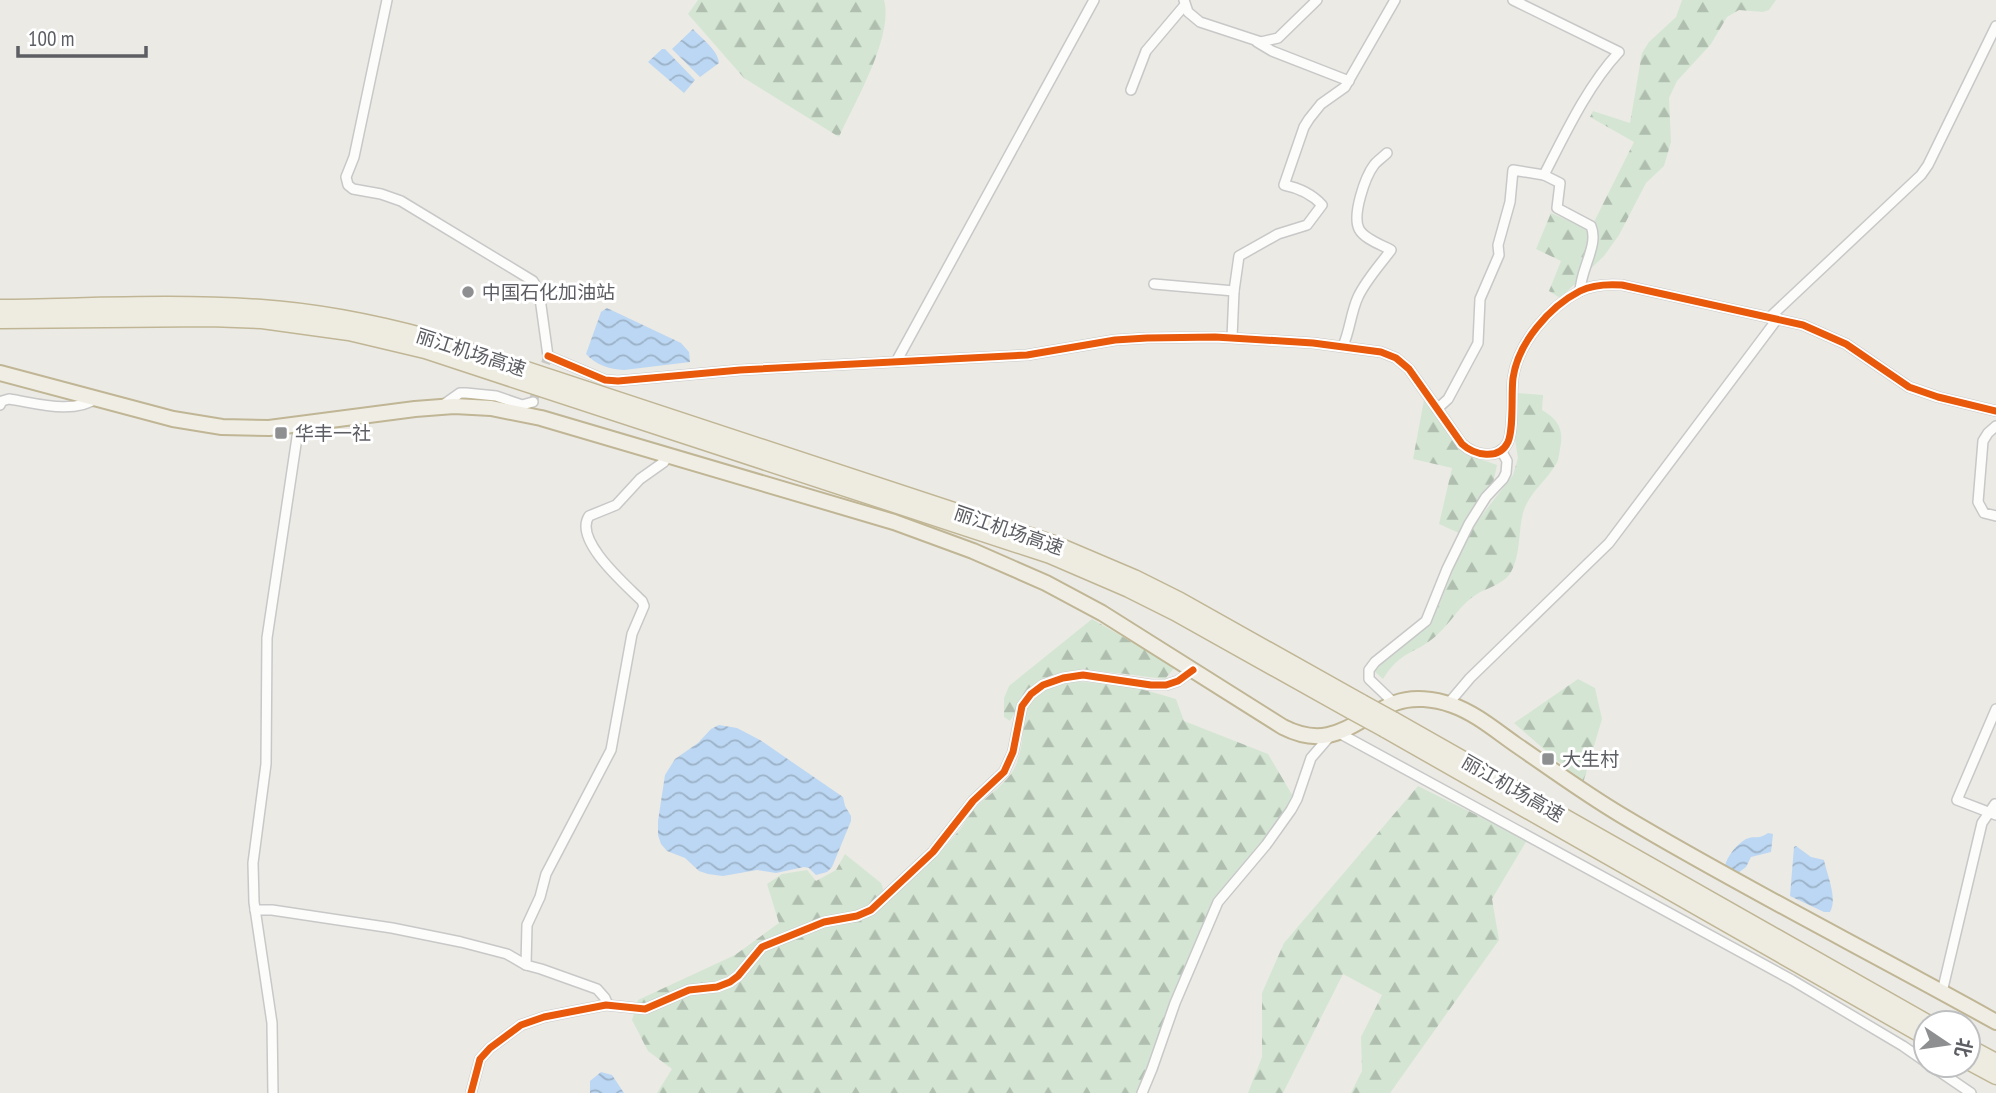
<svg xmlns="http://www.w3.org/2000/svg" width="1996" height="1093" font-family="'PT Sans Narrow','Noto Sans SC',sans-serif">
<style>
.forest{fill:url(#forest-firs)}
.water{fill:url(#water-waves)}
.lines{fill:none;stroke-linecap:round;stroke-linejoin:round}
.minor-tunnel{stroke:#c7c7c4;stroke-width:9;stroke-dasharray:9 4.5;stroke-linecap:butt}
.minor-casing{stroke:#c8c8c8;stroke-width:12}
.trunk-casing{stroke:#c0b695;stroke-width:18}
.motorway-casing{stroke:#c0b695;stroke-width:19}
.minor{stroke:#fcfcfb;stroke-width:9}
.trunk{stroke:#f0eee4;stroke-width:14}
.motorway{stroke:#eeece1;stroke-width:16}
.motorway-bridge-casing{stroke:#c0b695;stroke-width:19;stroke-linecap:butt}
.motorway-bridge{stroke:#eeece1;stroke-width:16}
.cycleway-casing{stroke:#fff;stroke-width:11}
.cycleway{stroke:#e8590c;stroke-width:7}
.poi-dot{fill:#8e8f90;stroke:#fff;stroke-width:2.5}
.labels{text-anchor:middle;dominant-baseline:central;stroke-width:6;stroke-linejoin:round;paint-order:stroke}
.poi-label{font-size:19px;fill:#5c5e63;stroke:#fff;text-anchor:start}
.street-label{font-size:19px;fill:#5c5e63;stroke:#fff}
</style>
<defs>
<pattern id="forest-firs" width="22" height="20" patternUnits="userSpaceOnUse" patternTransform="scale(1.75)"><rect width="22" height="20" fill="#d4e6d3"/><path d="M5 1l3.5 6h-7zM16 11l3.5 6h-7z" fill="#afbeaf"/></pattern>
<pattern id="water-waves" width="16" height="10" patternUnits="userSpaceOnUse" patternTransform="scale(1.75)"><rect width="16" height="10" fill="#bcd7f3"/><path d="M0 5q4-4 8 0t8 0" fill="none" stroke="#9cb2c8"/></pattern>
</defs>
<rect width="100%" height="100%" fill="#ebeae5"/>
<g class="forest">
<path d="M698,0H884C894,37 854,103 839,137L744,78L688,14Z"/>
<polygon points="1682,0 1776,0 1769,10 1763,12 1739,10 1727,17 1711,44 1677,81 1669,98 1671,142 1664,166 1646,183 1619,235 1604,256 1560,298 1549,291 1561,261 1536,249 1551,213 1590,230 1634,142 1590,117 1593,111 1630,123 1642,53 1649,42 1676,17"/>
<path d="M1518,393L1543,395L1542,410C1559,420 1564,430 1560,449C1559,454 1559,460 1556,464C1546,482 1529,492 1523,513C1518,532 1521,558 1509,575C1501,585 1487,588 1477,594C1460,604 1451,623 1436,636C1414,655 1401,650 1383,679L1374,671L1378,665L1427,626L1439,605L1460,552L1475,524L1513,475L1518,458L1514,433Z"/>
<polygon points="1424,400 1458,448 1474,457 1497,465 1493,484 1481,495 1461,534 1439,524 1452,468 1413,459"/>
<path d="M1092,619L1175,667L1165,679C1130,676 1058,659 1031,688C1023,697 1017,710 1010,721L1004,717V698L1009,686Z"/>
<polygon points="1578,679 1595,688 1602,719 1583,783 1514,723"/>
<path d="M1069,682C1109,681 1138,687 1176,699L1184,721L1268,754L1294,798L1264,844L1216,901L1139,1093H657L672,1069L648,1051L632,1020L638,1000L735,955L779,923L767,884L782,874L807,870L816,881L836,870L845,854L881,883L888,902C910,879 936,858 957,833C964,825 968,815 976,807C987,796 1007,783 1014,769C1034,729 1006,697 1069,682Z"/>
<polygon points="1418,786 1527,840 1492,899 1499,940 1390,1093 1351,1093 1362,1071 1361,1037 1382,995 1343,974 1283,1093 1248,1093 1262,1057 1262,993 1284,943"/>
</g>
<g class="water">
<path d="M693,29C702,39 718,50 719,63L700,77L672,49Z"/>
<polygon points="662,49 665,49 695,80 684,93 648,62"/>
<path d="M607,308L681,343L689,352L690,362L624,370C609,369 596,365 586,354L601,312Z"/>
<polygon points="719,725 737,728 760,740 843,797 845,806 851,816 851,821 832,867 827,872 816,875 809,868 804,867 776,873 757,870 723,876 708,874 699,871 685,858 667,851 661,844 658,835 658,821 665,775 675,759 698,743 711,729"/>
<path d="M1768,833L1773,834L1771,852L1751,857L1746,867L1738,873L1725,866C1727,856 1737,844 1746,839C1755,835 1759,840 1768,833Z"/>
<path d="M1796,846L1811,857L1824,860C1827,875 1838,899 1830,912H1824L1790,896L1794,847Z"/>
<polygon points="601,1072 612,1075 624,1093 590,1093 590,1081"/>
</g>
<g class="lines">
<polyline class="minor-tunnel" points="533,402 548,356"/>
<g class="minor-casing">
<g id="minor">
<path d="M387,0L354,157L346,177L348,185L353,189L381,194L401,201L533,281L539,291L548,356L605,380L618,381L740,370L1027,355L1115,340L1147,338L1215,337L1313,343L1381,352L1396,358L1409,369L1462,444C1474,455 1499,461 1508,442C1514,428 1511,394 1513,378C1518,343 1549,307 1580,291C1592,285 1608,284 1622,285L1803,325L1846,344L1909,387L1938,397L1996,411"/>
<polyline points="1184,0 1188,12 1200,22 1261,42 1278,38 1317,0"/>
<path d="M1513,0L1619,52C1588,85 1565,134 1544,175L1560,183L1557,208L1591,226C1599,245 1581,268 1580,291"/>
<polyline points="1257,42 1272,51 1349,81"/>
<polyline points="1131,90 1146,51 1184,6"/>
<polyline points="1154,284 1234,291"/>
<polyline points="1770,317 1921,175 1928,165 1996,26"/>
<path d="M1232,338L1234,291L1239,256L1278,234L1307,225L1322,205C1312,194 1299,188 1284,185L1304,127L1309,119L1321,104L1345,87L1395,0"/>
<path d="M1343,346C1350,330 1351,312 1358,297C1366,280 1380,265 1391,250C1382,245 1364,239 1359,229C1352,215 1365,177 1374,165C1377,161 1383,157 1387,153"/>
<polyline points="896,362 1094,0"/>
<path d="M0,405L2,401L9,399C36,403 73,415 97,398"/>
<polyline points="443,405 460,393 466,393 496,396 522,405 533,402"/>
<polyline points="1437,409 1448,399 1478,343 1480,299 1499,255 1498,245 1510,202 1513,170 1544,175"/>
<polyline points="1996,426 1988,433 1983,441 1978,502 1984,513 1996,516"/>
<polyline points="1394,703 1369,679 1369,670 1375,662 1426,621 1447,569 1469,524 1486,497 1503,479 1506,473 1507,461 1501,450"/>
<polyline points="1448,704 1470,678 1609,543 1778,318"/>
<polyline points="1996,709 1957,800 1996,815"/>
<polyline points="1339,733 1792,980 1903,1046 1926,1062"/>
<polyline points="255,910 272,910 392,928 461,942 507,954 526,965 541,969 597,989 605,998 608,1005"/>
<path d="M526,965L527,925L540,897L546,874L611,750L632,634L644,606L642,601C626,585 573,540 589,516L616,505L640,479L664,462L668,456"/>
<polyline points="1942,992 1982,823 1995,804"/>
<polyline points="1930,1065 1971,1093"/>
<polyline points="273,1093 272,1023 254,902 253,863 266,764 267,638 299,424"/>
<polyline points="471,1093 480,1059 490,1048 521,1025 544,1017 606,1005 645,1009 689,990 717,987 730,982 738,976 762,947 824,922 857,916 871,910 933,852 973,801 1004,772 1013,752 1022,706 1031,694 1043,685 1063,678 1083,675 1151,685 1166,685 1178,681 1193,670"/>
<polyline points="1142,1093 1152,1069 1175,1003 1218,902 1266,845 1291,810 1297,799 1311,758 1330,736"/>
</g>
</g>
<g class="trunk-casing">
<path id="trunk" d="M0,373L173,419L222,427L269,428L415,409L454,406L491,408L541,418L894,522L973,551L1046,583L1102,613L1283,727C1332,752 1353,720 1395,703C1413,696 1435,699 1452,705C1475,713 1495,730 1515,744C1550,768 1584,793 1621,815C1743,888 1871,952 1996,1022"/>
</g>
<g class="motorway-casing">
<g id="motorway">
<path d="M0,308C87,307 175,302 261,308C318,312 374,323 429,338L1054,544L1134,578L1180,601L1362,703"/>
<polyline points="0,320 210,318 262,320 349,332 425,350 1050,555 1129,589 1175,612 1352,711"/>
<polyline points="1393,720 1927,1023"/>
<polyline points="1385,729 1926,1037"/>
<polyline points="1968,1047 1996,1062"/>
<polyline points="1968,1061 1996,1076"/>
</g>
</g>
<use href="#minor" class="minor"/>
<use href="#trunk" class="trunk"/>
<use href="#motorway" class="motorway"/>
<g class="motorway-bridge-casing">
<g id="motorway-bridge">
<polyline points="1362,703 1393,720"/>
<polyline points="1352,711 1385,729"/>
</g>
</g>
<use href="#motorway-bridge" class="motorway-bridge"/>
<g class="cycleway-casing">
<g id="cycleway">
<path d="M548,356L605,380L618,381L740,370L1027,355L1115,340L1147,338L1215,337L1313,343L1381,352L1396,358L1409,369L1462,444C1474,455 1499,461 1508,442C1514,428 1511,394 1513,378C1518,343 1549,307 1580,291C1592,285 1608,284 1622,285L1803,325L1846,344L1909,387L1938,397L1996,411"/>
<polyline points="471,1093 480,1059 490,1048 521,1025 544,1017 606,1005 645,1009 689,990 717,987 730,982 738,976 762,947 824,922 857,916 871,910 933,852 973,801 1004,772 1013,752 1022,706 1031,694 1043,685 1063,678 1083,675 1151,685 1166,685 1178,681 1193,670"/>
</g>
</g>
<use href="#cycleway" class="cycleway"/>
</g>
<g class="poi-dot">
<circle cx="468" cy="292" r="7"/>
<rect x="274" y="426" width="14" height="14" rx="3.5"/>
<rect x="1541" y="752" width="14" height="14" rx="3.5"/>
</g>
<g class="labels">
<g class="poi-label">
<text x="482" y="292">中国石化加油站</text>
<text x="295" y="433">华丰一社</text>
<text x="1562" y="759">大生村</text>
</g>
<g class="street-label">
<text transform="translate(471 352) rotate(18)">丽江机场高速</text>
<text transform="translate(1009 530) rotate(19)">丽江机场高速</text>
<text transform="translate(1513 788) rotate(30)">丽江机场高速</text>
</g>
</g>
<g transform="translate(1947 1044) rotate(103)"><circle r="33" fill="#ffffff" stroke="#bebfc1" stroke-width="2"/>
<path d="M0-5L12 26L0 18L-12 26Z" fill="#8e8f90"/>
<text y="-10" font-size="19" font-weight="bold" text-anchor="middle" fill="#5c5e63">北</text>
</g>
<path d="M18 46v10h128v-10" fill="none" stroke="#5c5e63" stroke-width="3.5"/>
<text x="28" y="46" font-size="21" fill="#5c5e63" stroke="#ffffff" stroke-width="5" paint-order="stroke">100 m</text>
</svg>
